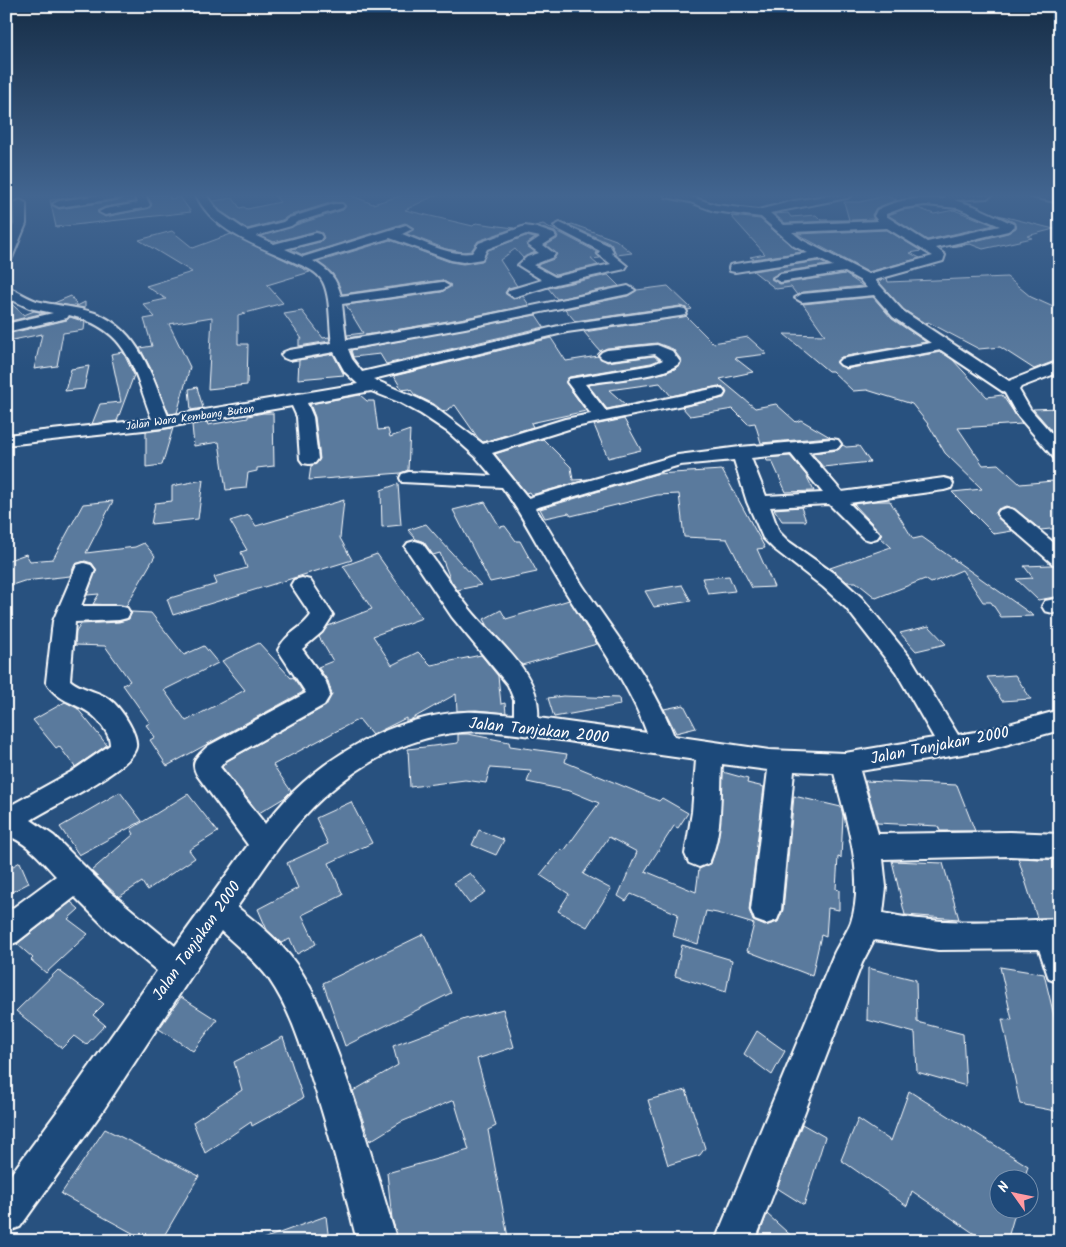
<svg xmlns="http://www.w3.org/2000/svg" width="1066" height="1247" font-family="Kalam,sans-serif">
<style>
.building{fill:#5a7a9d;stroke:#fff}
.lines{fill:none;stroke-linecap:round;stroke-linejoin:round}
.minor-casing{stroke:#fff;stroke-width:4}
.minor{fill:#1f4a7a;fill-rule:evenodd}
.labels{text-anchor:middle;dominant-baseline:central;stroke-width:4.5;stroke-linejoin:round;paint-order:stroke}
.far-street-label{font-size:11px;fill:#fff;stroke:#1f4a7a}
.near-street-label{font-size:16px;fill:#fff;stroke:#1f4a7a}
</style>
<rect width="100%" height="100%" fill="#28517f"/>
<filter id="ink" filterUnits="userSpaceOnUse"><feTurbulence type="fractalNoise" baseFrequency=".02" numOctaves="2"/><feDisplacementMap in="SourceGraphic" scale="10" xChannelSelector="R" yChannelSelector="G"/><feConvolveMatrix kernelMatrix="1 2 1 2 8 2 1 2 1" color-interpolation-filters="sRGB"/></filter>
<g filter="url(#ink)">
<g class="building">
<polygon points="91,195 59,199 51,205 59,209 120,200 127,195 133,195 135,202 105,207 97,211 105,217 149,208 152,204 147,195 170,195 170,199 180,197 191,212 56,227 50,200"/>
<polygon points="274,195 350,195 373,204 403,195 436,195 405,210 473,226 476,223 514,228 478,241 471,251 463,252 446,249 407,234 414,228 405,223 303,255 291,249 320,242 324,238 322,233 316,231 274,242 261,236 343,210 346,206 343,203 333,202 288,216 282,220 247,229 220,211 213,201 233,198 240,208 244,207 247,209 280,202"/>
<polygon points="885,196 897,200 876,208 872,215 874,219 785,223 774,214 788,213 791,217 816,215 821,220 849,220 844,202 860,202"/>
<polygon points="918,208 934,214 954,210 994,225 927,240 888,215 902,210"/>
<polygon points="998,215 1054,229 1027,236 1032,238 983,249 970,244 950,247 1008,233 1016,228 1014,222"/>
<polygon points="731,216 760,219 793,247 802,252 754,259 750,257 765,254"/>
<polygon points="543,224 597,252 596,254 600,258 591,259 598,265 555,275 537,265 554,259 557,254 546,245 557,239 558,236 555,232 535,226"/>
<polygon points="572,224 616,240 632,253 617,255 611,244 569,225"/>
<polygon points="887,230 921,251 910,253 920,258 868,272 797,234"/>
<polygon points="172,231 193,248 231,234 310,272 267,285 283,303 238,315 238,344 248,344 247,385 208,389 212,317 169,324 190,367 177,413 169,414 151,369 140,348 152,346 144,319 155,317 143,304 166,299 146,286 192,272 139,240"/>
<polygon points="526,236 535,238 526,245 535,252 523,258 515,249 500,260 517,286 508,288 505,293 513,299 523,296 529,305 465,318 348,338 347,335 363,333 346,305 442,292 451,285 442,280 342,294 333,274 318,262 390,240 450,262 463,264 482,261 488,250"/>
<polygon points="819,261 827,265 780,272 771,279 780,284 845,274 863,286 802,292 797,295 791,287 776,289 753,271"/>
<polygon points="608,275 619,286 557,299 548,288"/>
<polygon points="1007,277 1031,297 1060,310 1060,359 1034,369 1000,347 979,349 928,322 926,324 904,310 878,281 887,278 888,282"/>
<polygon points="668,286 692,309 688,310 680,306 575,321 565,309 628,296 637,290"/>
<polygon points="71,296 77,306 85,302 85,308 54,303"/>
<polygon points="873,297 892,319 926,342 841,357 837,363 846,369 941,352 952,359 987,397 1002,395 1022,424 958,428 983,465 998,464 1020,484 1053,481 1060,489 1060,528 1041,530 1015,509 1006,506 998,509 995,514 1012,531 994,534 952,492 982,489 945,453 928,424 912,404 867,390 853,391 832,371 828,371 784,334 825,335 803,304"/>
<polygon points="6,299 24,315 34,311 44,313 6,322"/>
<polygon points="302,311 323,338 329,337 330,341 299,346 299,339 302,339 284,314"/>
<polygon points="536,315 544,327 386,364 380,354 353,357 351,350"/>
<polygon points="686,316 713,343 748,337 767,354 735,358 753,372 720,379 755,408 776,404 796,422 801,420 830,437 761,443 755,423 748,424 733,409 690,416 682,407 724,398 727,392 724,388 718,386 671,396 660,383 609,390 626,405 607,409 588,385 664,373 675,369 682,361 673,349 657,343 607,348 600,351 584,332"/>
<polygon points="70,317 85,322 84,330 63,333 57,366 34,369 42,334 8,341 7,334 67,320"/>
<polygon points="551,338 566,361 598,356 607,362 654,356 659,360 651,363 569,377 566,383 586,411 531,423 533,427 483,442 478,438 455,405 444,412 434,404 415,395 410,389 402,390 394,376"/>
<polygon points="123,352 134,375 117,421 92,424 100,404 121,402 111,354"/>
<polygon points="333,354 344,375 298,379 299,360"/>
<polygon points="89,366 84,389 65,391 71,369"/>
<polygon points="197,387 203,408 191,410 189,389"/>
<polygon points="360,395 367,401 374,401 378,430 388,429 390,437 410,430 408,470 401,473 309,480 311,466 316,464 320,459 315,417 310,404"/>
<polygon points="1060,408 1060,440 1033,409"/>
<polygon points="263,413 273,413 274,466 257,468 257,471 248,473 246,488 226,490 219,442 194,446 192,425 207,422 208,425 248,418 248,416"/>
<polygon points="624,419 641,450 608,458 594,425"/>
<polygon points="173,428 162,465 146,467 146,432"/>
<polygon points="543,439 571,467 573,480 589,479 531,495 529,492 526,493 495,454"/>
<polygon points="843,445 846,447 859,446 870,462 823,467 812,453 838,450"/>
<polygon points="790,456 806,475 814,491 786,492 772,461 767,461 766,458"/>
<polygon points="722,470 765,548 757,549 774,587 752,588 727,539 684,537 679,494 657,495 571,516 569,513 545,518 540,509 656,474"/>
<polygon points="203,480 198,519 151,524 155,503 172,501 172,486"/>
<polygon points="398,484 401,525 382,527 381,490"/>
<polygon points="344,500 340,538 352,560 173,615 167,599 217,584 214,577 247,568 241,552 247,550 230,521 249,515 256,526"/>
<polygon points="113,501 86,553 135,547 144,543 155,556 126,606 93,604 99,594 87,595 96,569 92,563 85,561 75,564 70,576 24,581 6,587 6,561 26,554 30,561 53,559 83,504"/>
<polygon points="875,501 890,501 913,539 922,537 1034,616 1001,617 991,602 983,602 962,570 931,583 925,579 876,598 856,582 847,582 830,568 891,547 880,537 881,533 854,504"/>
<polygon points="485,502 500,527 505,526 516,541 520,541 537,572 490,582 453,510"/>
<polygon points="801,507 806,521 782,521 774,509"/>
<polygon points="426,524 441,541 481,585 457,590 451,581 440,553 433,555 424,542 416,539 408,530"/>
<polygon points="377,554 422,618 373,636 392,665 418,652 431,665 481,655 498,676 501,704 505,703 506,713 476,710 457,711 456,694 410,720 406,722 406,718 372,735 359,719 273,765 291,791 284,798 259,813 222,767 227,761 326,706 332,694 328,681 318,667 333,661 319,637 328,626 372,609 343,566"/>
<polygon points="1051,565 1060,567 1060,596 1038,600 1016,579 1033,578 1024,566"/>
<polygon points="729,576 735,591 708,594 702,578"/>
<polygon points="682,585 691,601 654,607 645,591"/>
<polygon points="569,600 597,644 522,665 488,626 484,619 501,610 506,619"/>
<polygon points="132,612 151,613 184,655 204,646 218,663 164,690 186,721 245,690 222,661 259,643 291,678 293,677 303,692 167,766 150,740 155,737 146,725 150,723 123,685 130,681 105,646 75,645 76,632 81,624 119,622 129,619"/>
<polygon points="929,626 946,644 916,651 900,633"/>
<polygon points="1015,675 1031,699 1002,701 987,677"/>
<polygon points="563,696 619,698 620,705 554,717 548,698"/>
<polygon points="65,702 77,708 107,745 75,767 59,746 56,748 33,720"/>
<polygon points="684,705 696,728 676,733 664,709"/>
<polygon points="468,734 509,742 510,746 567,754 565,762 659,801 662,798 688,813 678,828 674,826 645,871 696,892 699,869 711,864 718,840 723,772 748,779 747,783 764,787 749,910 753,921 765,926 778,922 783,910 794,796 841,807 843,816 841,858 838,857 836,889 839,890 839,910 828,908 826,937 821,935 812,976 747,951 754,924 717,913 706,911 698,944 673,936 678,914 631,894 626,901 618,896 637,852 609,837 583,874 611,889 587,927 558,911 569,894 540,875 561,849 564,851 599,803 570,791 527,782 531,771 490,768 486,783 465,780 410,787 408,749 458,743 458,734"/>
<polygon points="865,781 957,785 975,831 940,831 938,826 877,823"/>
<polygon points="120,792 142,821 79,855 60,827"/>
<polygon points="188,794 218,832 189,850 195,858 147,890 142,882 119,897 91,871 134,834 131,829"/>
<polygon points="351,802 372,843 329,863 343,895 302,915 316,944 297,954 290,939 281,943 267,930 258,909 298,888 287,863 328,844 316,818"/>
<polygon points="479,830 504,840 496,855 472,845"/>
<polygon points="1018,858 1060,860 1060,917 1037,918"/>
<polygon points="892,861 943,863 959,919 905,915"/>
<polygon points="20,862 29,883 6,895 6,870"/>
<polygon points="470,873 486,892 469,903 454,883"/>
<polygon points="71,902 79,909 68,919 88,934 46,973 31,960 33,958 17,944"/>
<polygon points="424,934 451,993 345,1046 323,983"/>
<polygon points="682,945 732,960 726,992 675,976"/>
<polygon points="1000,967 1044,974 1057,1028 1060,1028 1060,1112 1020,1104 1002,1019 1012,1020"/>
<polygon points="868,968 916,980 917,1022 963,1034 966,1086 917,1072 915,1033 867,1020"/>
<polygon points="58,970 104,1004 93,1015 105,1025 86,1045 74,1036 62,1048 16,1011"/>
<polygon points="181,997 217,1020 193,1051 159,1029"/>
<polygon points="503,1009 514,1047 477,1059 496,1126 488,1130 508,1237 494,1241 399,1241 392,1219 387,1173 469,1150 454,1100 401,1122 370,1141 353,1091 398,1065 393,1046 465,1019"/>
<polygon points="757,1031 785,1051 772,1075 744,1054"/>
<polygon points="283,1037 303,1098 252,1126 251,1122 205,1153 193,1122 242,1090 234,1062"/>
<polygon points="686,1090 705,1148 700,1155 668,1165 648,1100"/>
<polygon points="909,1091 1028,1166 1024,1180 998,1180 998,1210 1016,1210 1007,1241 985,1241 912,1191 907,1206 841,1160 858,1119 891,1141"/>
<polygon points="802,1124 825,1137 804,1205 777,1188"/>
<polygon points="105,1129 199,1176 161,1241 147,1241 61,1194"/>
<polygon points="767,1214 797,1241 757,1241"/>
<polygon points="326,1216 329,1241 264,1241 263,1239"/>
</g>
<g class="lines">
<g class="minor-casing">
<g id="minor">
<polygon points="101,195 125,195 120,198 59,207 53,204 59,201"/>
<polygon points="135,195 145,195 150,205 148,207 105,215 99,212 105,209 138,203"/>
<path d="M196,195H206L219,212L247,231L283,222L289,218L334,204H342L344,206L342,208L297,222L291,226L256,236L274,244L316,233L320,234L322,237L320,240L285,249L303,257L406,225L412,229L402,234C424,242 448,256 472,253L479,243L525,226L537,228L554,234L556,237L543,245L555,254L553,257L533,265L555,277L611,264L598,254L600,251L556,228L554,226L560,223L610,246L613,251L611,253L627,266L625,269L556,284L514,297L507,293L509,290L542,280L518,265L527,257L539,253L528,245L540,237L526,234L487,249L482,259L463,262L451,260L390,238L313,261C329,270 337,279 341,296L442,282L449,286L442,290L342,304L346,340L465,320L628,286L635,290L628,294L465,328L348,349L352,359L362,372L567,324L680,308L685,309L687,312L685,315L680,316L567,332L373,379L419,399L433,406L483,444L565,419L591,414L567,382L569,379L652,365L663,360L655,354L607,360L602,358L599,355L602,352L607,350L657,345L672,351L680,362C669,377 605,380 585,384L606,411L717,388L723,390L725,393L723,396L717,398L575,427L492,453L528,498L678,455L740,447L832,439L838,440L841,444L838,448L808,452L842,492L944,478L951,480L953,484L951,488L944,490L849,503L880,534L877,538L870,540L863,538L829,504L770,507L779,532L788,541L839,577L862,598L912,660L958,735L987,730L1060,710V730L987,750L860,771L878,834L1010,832L1060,834V858L1010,856L883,859L886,887L883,913C940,926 1001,921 1060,919V983L1049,979L1039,949L938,950L874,940L862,963L755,1241H715L833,956C838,944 847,933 851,922C866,878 845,816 834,773L794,771L781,910L777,920L766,924L755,920L751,910L768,770L722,764C720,795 723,834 709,863L699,867L689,863L685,854L692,812L696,760C653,754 611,748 568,741C535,737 495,729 462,732C404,737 354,767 313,807C284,836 261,873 237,907C256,922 275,937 290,956C315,987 327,1026 341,1062C362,1121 379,1181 397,1241H357C343,1184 328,1128 310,1073C299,1040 289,1008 269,979C256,961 237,946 221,931L102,1112L20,1227L6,1232V1181L76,1086L157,971L107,929L75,897L17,942L6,946V913L56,876C42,861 27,842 6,835V808L71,772L110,745C110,737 107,733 103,727C88,702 60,707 46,682L53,621L77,565L84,563L91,565L95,570L81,606H119L127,608L130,613L127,618L119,620L75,622L70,680C83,691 102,691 114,703C123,712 138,734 136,747C132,770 52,806 31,820L54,836L109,891L175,946L248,845L197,775C189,761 198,756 208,746L306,693L278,650C287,632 301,630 311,615L291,585L294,580L302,578L310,580L333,615L322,632L302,649L326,682L330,695L324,705L226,760L220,767L265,824C274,813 283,802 293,792C338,748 400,716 464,712C480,711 497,714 514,715V700L508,685L452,617L405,547L408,543L415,541L422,543C438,564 452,587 469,608C494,640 542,672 538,718L647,733C628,681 594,638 565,591C543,557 526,520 502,487L402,482L400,478L402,474L409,472L492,476L476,457L448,432L421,414L399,402L371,391L307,403L313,417L318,459L315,463L309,464L303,463L300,459L297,417L292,406L162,428L6,445V435L152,419C133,368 129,329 69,315L67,318L6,332V324L53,313L29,308L6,297V287C18,290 29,300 41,302C59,306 78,307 95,313C140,330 151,375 168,416L358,384L345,372L334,352L289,360L284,358L281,355L284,352L289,350L332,343C329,325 331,298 323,282C318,271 303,266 292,261C257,245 213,232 196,195ZM791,454L823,493L766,496L751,458ZM734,460L747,502L763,538L774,549L823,587L846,608L896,672L934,738L845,753L769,750L674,736C653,681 616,635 583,586C566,560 552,533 535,508L680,465Z"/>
<path d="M665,195H686L716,205L758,210L794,201L831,195H852L847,198L770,213L784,225L878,221L874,216L877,210C898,199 922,197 945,199L944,197L946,195H992L987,198L954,200L974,206L1013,224L1015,226L1008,231L936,248L945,255L943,261L875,280L903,311L1009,381L1060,361V372L1021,387L1019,390L1030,409L1060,443V459L1054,458L1017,415L1005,393L941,350L846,367L841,365L838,362L841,359L931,343L893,317L874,295L802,302L795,298L802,294L867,288L861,281L845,272L780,282L773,278L780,274L833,266L819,259L735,272L730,271L729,268L730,265L735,264L808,253L794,246L761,217L714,211L690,202L666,197ZM925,205L958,208L1000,226L927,242L886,216V214L902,208ZM887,228L933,256L868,274L802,240L792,232Z"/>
<polygon points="1031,195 1049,195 1060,197 1060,203 1032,197"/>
<polygon points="20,200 26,203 26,224 12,258 6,262 6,243 14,224 14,203"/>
<polygon points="1007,508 1014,510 1060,548 1060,565 1053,564 1000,518 997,514 1000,510"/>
<polygon points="1060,598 1060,612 1053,613 1045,611 1042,606 1045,601"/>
</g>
</g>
<use href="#minor" class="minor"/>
</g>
</g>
<linearGradient id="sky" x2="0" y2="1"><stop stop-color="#162d46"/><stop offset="0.53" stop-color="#426590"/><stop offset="1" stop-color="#426590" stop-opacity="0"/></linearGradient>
<rect width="1066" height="369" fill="url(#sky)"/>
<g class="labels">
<g class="far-street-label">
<text transform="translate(190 418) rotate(-8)">Jalan Wara Kembang Buton</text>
</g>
<g class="near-street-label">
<text transform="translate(539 731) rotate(6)">Jalan Tanjakan 2000</text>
<text transform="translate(940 746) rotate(-11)">Jalan Tanjakan 2000</text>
<text transform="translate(197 941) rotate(-55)">Jalan Tanjakan 2000</text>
</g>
</g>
<rect width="1066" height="1247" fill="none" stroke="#1f4a7a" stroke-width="25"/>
<rect x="12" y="12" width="1041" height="1222" fill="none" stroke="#fff" stroke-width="2" filter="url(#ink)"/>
<g transform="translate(1014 1194) rotate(303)"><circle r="24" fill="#1f4a7a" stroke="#7992af"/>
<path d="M0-4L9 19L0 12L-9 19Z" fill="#ff9aa2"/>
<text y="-8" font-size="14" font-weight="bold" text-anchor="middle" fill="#ffffff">N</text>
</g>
</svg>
